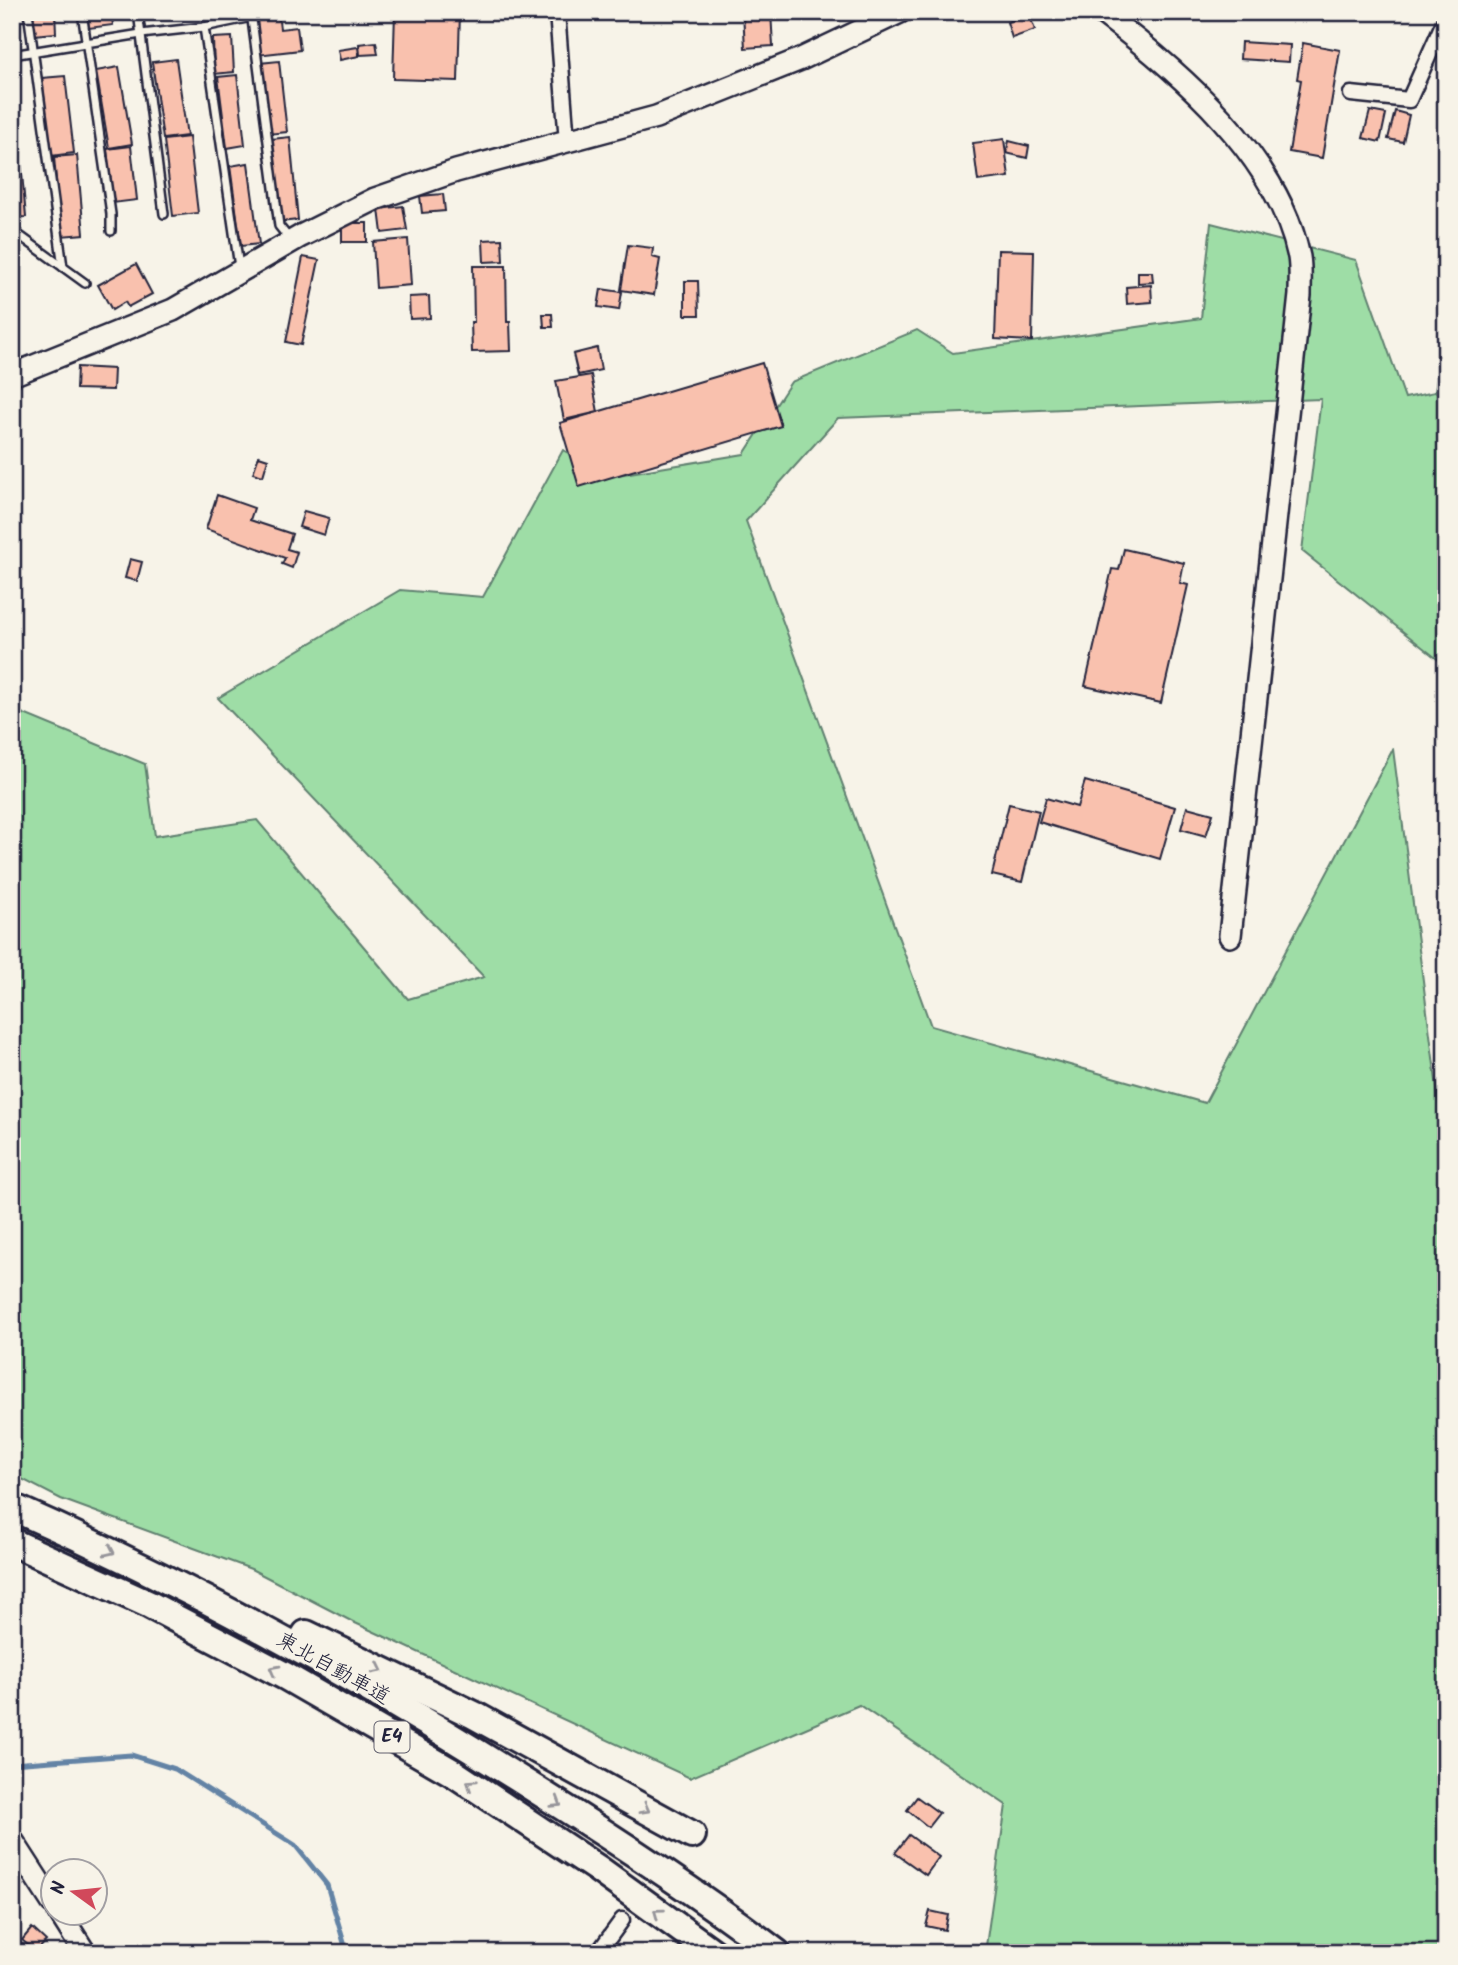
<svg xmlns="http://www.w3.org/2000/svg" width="1458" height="1965" font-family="Kalam,'Klee One',sans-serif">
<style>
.green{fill:#9edda6;stroke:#608070;stroke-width:2}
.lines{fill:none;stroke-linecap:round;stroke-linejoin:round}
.stream{stroke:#6383a5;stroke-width:5}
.building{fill:#f9c1ae;stroke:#22223b;stroke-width:2}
.lane-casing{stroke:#22223b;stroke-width:12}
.street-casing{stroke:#22223b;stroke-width:19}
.secondary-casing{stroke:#22223b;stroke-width:26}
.highway-casing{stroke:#22223b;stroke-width:32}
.lane{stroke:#f7f3e8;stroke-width:7}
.street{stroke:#f7f3e8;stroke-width:14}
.secondary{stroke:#f7f3e8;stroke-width:21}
.highway{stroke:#f7f3e8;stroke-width:26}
.oneway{stroke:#97959a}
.labels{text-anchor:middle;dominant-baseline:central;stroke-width:5;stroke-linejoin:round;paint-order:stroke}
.shield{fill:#f7f3e8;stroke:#62616f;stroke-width:2}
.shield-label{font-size:19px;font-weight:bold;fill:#22223b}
.street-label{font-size:21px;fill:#22223b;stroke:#f7f3e8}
</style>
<rect width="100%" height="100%" fill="#f7f3e8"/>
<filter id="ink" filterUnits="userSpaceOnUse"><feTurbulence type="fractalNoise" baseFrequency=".0143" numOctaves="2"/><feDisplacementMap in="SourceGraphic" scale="14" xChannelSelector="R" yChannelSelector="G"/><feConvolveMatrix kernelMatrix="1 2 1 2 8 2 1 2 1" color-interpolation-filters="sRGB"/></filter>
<g filter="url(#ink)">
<polygon class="green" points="1211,223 1356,260 1405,398 1435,392 1446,320 1446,666 1302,551 1321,399 838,418 746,521 931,1026 1205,1103 1393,749 1439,1104 1446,1100 1446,1953 985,1953 1006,1805 859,1705 690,1778 353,1622 251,1569 61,1499 12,1474 12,709 145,764 155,836 257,820 408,999 484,977 218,698 400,590 483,597 563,450 612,476 744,454 791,382 917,330 953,353 1201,318"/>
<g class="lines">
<polyline class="stream" points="12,1764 131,1755 175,1769 295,1845 327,1885 347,1953"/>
</g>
<g class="building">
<polygon points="31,12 55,12 56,33 33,35"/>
<polygon points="87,12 111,12 113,25 89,28"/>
<polygon points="141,12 166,12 167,16 142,17"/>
<polygon points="395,12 460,12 458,81 393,79"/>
<polygon points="743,12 771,12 773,46 745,48"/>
<polygon points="278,13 280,29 297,27 300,50 257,55 253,15"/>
<polygon points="1029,14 1035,30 1012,38 1007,22"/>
<polygon points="232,37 234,72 214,74 213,38"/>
<polygon points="376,42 378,54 360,55 359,44"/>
<polygon points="1241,42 1290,45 1289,62 1240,59"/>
<polygon points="1303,43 1340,50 1322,158 1289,152 1301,80 1297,79"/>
<polygon points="358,47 359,56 340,60 338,50"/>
<polygon points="176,59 187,136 163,139 152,62"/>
<polygon points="279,61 287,132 268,134 260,63"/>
<polygon points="119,67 132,144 109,148 96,71"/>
<polygon points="237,75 245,145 227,148 218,77"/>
<polygon points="65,76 74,153 51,156 42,78"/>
<polygon points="12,98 18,150 12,150"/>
<polygon points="1370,111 1386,114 1380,142 1363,138"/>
<polygon points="1395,111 1409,115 1403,142 1388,139"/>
<polygon points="189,137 198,213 173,216 164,140"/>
<polygon points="290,137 298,220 280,222 272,139"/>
<polygon points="1004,139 1009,177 978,181 973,143"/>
<polygon points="1009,141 1029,146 1027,158 1006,153"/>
<polygon points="131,146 137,200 113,203 107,149"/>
<polygon points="12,152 20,152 26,217 12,218"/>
<polygon points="77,155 84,234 61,236 54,157"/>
<polygon points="248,163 259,244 241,246 230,166"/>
<polygon points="443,194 445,211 422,213 420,196"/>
<polygon points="403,206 407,230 382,233 379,209"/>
<rect x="342" y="223" width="25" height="19"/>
<polygon points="408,239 411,285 376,288 373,242"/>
<polygon points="502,239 503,261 484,262 483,240"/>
<polygon points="628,245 653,248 652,257 660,259 654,295 621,290"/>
<polygon points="998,250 1034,251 1032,341 995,339"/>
<polygon points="303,257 319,260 301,345 286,342"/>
<polygon points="136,264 152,294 128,307 125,302 112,310 98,285"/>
<polygon points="473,266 506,266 507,322 510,322 511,351 472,352 471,322 474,322"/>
<polygon points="1138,272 1152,272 1153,282 1138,283"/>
<polygon points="685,281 698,281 699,315 685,315"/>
<polygon points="1151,285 1152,302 1127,304 1126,287"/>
<polygon points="601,289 622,292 619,310 598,307"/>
<polygon points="429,296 430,318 410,319 409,297"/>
<polygon points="543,314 552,314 553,327 544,327"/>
<polygon points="597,348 601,370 578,375 573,354"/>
<polygon points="762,363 781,426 579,487 560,423"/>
<polygon points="77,367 114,369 113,390 76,389"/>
<polygon points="591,375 598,412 564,420 556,381"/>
<polygon points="259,456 268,459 263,476 253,473"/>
<polygon points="217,495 254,508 250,520 292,534 287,549 297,552 292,568 282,564 285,558 206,529"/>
<polygon points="304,511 329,518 324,535 299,527"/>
<polygon points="1124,549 1184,563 1180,583 1188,585 1161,703 1085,686 1112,569 1119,570"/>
<polygon points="130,559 142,562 137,581 125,578"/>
<polygon points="1085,781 1175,807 1160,859 1039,822 1046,798 1077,807"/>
<polygon points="1009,804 1039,811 1022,882 992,875"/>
<polygon points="1187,807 1213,814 1206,836 1181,829"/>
<polygon points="917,1797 939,1813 928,1827 907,1810"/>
<polygon points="909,1835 939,1857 926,1875 895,1853"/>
<polygon points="12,1875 22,1885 12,1895"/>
<polygon points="930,1911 948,1915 945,1930 926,1926"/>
<polygon points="32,1928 46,1941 36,1952 22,1940"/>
</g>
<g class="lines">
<g class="lane-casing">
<g id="lane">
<polyline points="28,12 63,267"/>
<polyline points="82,12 111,214 111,231"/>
<polyline points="138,12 164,214"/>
<polyline points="251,12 279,226 287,236"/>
<polyline points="204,27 239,267"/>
<polyline points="12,55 141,34 204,27 252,17"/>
<polyline points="12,230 85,283"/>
</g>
</g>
<g class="street-casing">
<g id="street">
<polyline points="557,12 567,142"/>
<polyline points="1351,94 1409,100 1446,17"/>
<polyline points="598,1953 622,1920"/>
</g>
</g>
<g class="secondary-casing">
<g id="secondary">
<path d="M1101,12C1180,72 1278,156 1299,257C1301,269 1300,283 1300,295L1230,936"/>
<polyline points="12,375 173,310 301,236 375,199 456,171 656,117 801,59 900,12"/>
<polyline points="12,1840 52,1902"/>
<polyline points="59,1912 85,1953"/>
</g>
</g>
<g class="highway-casing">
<g id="highway">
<path d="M12,1507C194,1587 368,1683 535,1789C618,1841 699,1894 777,1953"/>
<polyline points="12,1542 150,1605 285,1676 455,1774 598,1869 714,1953"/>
<polyline points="306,1634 474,1715 692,1835"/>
</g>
</g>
<use href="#lane" class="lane"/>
<use href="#street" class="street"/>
<use href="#secondary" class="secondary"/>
<use href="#highway" class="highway"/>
</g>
<defs><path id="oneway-chevron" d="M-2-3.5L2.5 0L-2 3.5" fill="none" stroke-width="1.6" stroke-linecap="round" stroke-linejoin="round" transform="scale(1.75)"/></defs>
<g class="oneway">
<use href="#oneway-chevron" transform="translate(110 1551) rotate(25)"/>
<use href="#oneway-chevron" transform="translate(378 1669) rotate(26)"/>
<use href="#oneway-chevron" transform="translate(274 1670) rotate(-152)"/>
<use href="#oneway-chevron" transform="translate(471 1784) rotate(-146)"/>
<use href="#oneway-chevron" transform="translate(557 1803) rotate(32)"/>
<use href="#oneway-chevron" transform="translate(645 1809) rotate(29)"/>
<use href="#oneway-chevron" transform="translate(658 1913) rotate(-144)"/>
</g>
</g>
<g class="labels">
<rect class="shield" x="374.5" y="1721.5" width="35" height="31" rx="5"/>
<g class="shield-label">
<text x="392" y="1737">E4</text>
</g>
<g class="street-label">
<text transform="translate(333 1669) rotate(29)">東北自動車道</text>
</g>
</g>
<rect width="1458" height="1965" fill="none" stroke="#f7f3e8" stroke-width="42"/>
<rect x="21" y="21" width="1416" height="1923" fill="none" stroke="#22223b" stroke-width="2.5" filter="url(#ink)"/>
<g transform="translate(74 1892) rotate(285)"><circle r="33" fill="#f7f3e8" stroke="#a29fa3" stroke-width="2"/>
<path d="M0-5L12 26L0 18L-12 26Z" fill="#d1495b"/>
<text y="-10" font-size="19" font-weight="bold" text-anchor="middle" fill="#22223b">N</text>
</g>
</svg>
